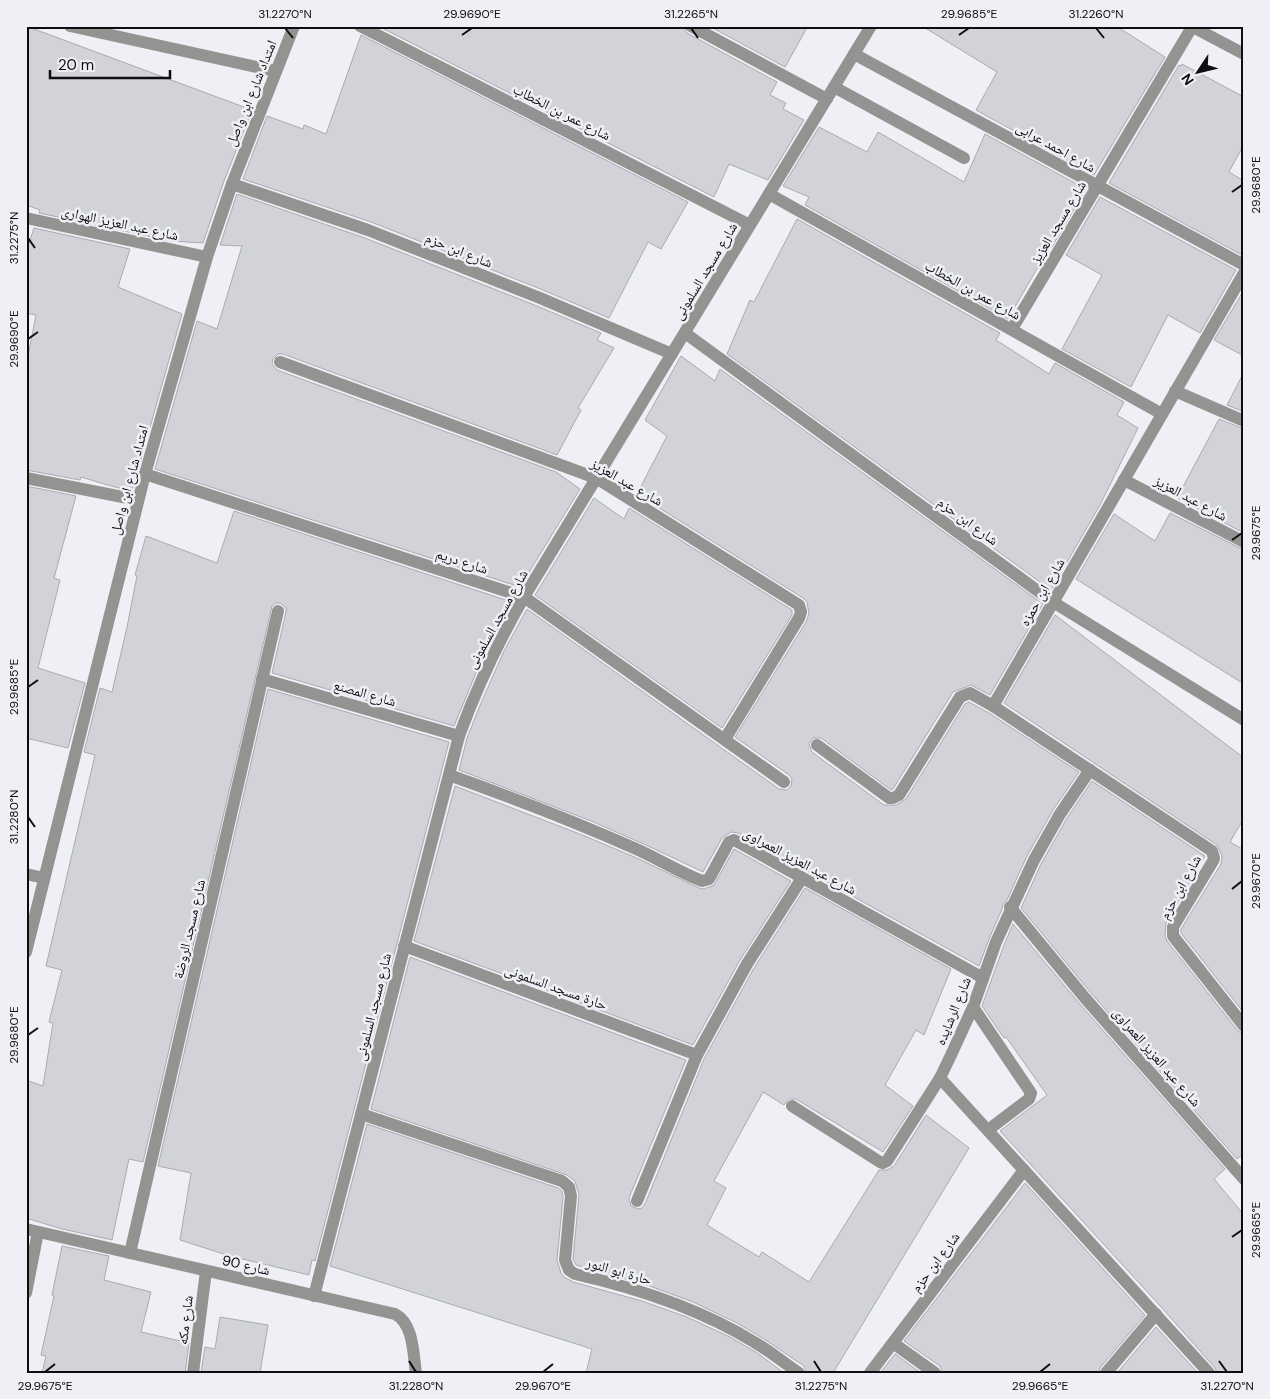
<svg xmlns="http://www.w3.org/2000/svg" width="1270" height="1399" font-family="'DM Sans','Noto Naskh Arabic',sans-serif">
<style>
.building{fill:#d1d3d8;stroke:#a9abb0}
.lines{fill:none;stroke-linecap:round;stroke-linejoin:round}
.minor{stroke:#959391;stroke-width:12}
.ticks{fill:none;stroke:#0e0e10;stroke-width:2}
.labels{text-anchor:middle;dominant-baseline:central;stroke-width:5;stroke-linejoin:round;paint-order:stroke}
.street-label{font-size:14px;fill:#0e0e10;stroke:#eef0f5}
.neatline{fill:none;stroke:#0e0e10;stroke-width:2}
.ticks-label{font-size:12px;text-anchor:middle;fill:#0e0e10}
</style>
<rect width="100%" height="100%" fill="#eef0f5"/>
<g class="building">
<polygon points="26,26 252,110 224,181 203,243 171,241 39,213 40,210 26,205"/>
<polygon points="378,26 683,26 687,33 777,82 770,95 786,103 783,109 804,120 768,180 729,164 714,197"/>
<polygon points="709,26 808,26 785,67"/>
<polygon points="922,26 1116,26 1165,57 1094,175 976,110 997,72"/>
<polygon points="361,35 688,202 661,249 648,242 609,318 543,290 371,222 243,179 267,116 303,129 304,125 326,134"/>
<polygon points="1182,64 1244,97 1244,144 1229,172 1244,181 1244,256 1109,183 1179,65 1181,66"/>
<polygon points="819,127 867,152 878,132 964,182 985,134 1086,189 1052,247 1050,246 1008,319 805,205 809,197 783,186"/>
<polygon points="237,194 365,238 537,306 601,333 597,340 614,348 578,408 581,410 557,455 283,354 278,354 273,359 272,364 277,370 556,472 580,489 520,587 155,469 197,321 217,329 242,246 220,245"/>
<polygon points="1100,197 1236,270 1200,333 1168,315 1131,387 1062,349 1102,275 1066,255"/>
<polygon points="797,219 1000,333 996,340 1049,374 1055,363 1124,402 1117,415 1138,428 1100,505 1051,590 727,354 750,300 754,302"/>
<polygon points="34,228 130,249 118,287 182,314 132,491 111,486 81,477 80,480 26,470 26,367 36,315 26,313 26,252"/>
<polygon points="1244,290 1244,356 1214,340"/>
<polygon points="681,356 715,381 720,369 1043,604 990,695 971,685 953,692 893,789 891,790 821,738 813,738 809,744 812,752 884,805 896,805 906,799 965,704 969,702 989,713 1079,772 1053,810 1027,856 1007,900 1003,904 1002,909 989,939 979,966 738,833 731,832 722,838 703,872 646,845 591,821 459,770 467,738 481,703 504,651 527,609 779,789 787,790 791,786 792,779 789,775 735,737 806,622 809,614 807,602 803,598 637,494 667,436 645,420"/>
<polygon points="1244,372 1244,412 1227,405"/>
<polygon points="1219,419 1244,429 1244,533 1177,498"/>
<polygon points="26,486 76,496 54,578 60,580 38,668 85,683 68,748 26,738"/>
<polygon points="594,498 624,519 629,508 792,610 792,615 722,728 535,595"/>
<polygon points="234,511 512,602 481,661 454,726 272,673 286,612 286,608 280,603 276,603 272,606 143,1162 129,1159 112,1240 62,1229 26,1218 26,1080 43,1086 53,1023 49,1022 62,970 46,966 95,755 84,752 100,688 112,692 127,627 137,576 135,575 146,536 217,563"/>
<polygon points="1170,513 1244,550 1244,684 1076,579 1114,514 1155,541"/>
<polygon points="1055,615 1244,758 1244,818 1230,842 1244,850 1244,1013 1181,933 1181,929 1221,864 1222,856 1217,845 1004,703"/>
<polygon points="268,689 449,742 315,1261 312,1260 309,1275 230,1256 180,1240 191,1173 158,1166"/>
<polygon points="1092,781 1205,856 1166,923 1165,936 1167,941 1238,1031 1244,1034 1244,1153 1237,1159 1091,993 1021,908 1041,864 1067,818"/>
<polygon points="455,786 585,836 639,859 699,888 704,889 714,885 734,849 791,881 740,960 693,1045 414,941"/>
<polygon points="805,888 951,969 924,1035 916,1030 885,1085 913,1106 883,1152 796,1099 789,1099 784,1105 763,1092 714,1181 726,1188 707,1225 759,1257 762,1252 809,1282 879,1170 887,1170 894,1166 926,1115 969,1148 833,1373 807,1373 804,1366 764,1339 737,1323 693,1302 647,1285 576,1265 573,1259 579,1195 575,1181 567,1175 371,1109 410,957 686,1060 629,1198 631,1206 638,1209 642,1208 645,1204 704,1059 754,968"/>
<polygon points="1013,924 1079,1003 1225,1169 1214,1179 1244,1215 1244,1373 1217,1373 1215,1368 1162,1308 1000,1131 1047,1095 1006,1037 1004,1038 982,1006 1004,945"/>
<polygon points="367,1124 558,1188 562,1191 563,1197 557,1260 561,1273 564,1277 573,1282 642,1301 687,1317 730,1337 756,1352 784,1373 586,1373 592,1349 330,1266"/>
<polygon points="1025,1183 1145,1315 1100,1368 1098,1373 943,1373 940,1366 904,1341"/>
<polygon points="62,1246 109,1256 104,1280 151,1292 141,1332 189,1343 185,1373 42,1373 46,1356 41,1355 54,1296 52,1295"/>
<polygon points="220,1317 268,1325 260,1373 201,1373 205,1347 215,1349"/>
<polygon points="1156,1327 1198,1373 1117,1373"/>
<polygon points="895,1354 921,1373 880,1373"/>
</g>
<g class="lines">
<g class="minor">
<polyline points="70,26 275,71"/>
<polyline points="360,26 750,225"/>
<polyline points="691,26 827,99"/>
<polyline points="1191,26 1244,54"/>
<polyline points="854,54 1244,265"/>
<polyline points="834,87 964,158"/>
<polyline points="232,184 368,230 540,298 672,354"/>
<polyline points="769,194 1162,414"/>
<polyline points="26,218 207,257"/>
<polyline points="1012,329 1192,27"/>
<polyline points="685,333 1053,602 1244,720"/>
<polyline points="280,362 596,478 799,605 801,612 799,618 725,739"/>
<polyline points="1175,391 1244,421"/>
<polyline points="145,474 524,597 784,782"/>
<polyline points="26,478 138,500"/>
<polyline points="1124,480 1244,542"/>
<polyline points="262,679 459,736"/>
<polyline points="993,706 1212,851 1214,858 1213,861 1173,927 1173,936 1244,1026"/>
<polyline points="817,745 889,798 893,798 899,795 960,697 970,693 993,706 1244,273"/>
<path d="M449,775C511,797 573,821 634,848C657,858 679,872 702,881L709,879L729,842L734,840L738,842L983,978"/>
<polyline points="26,874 44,878"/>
<polyline points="1010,907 1085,998 1244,1179"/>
<polyline points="404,946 697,1055"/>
<polyline points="26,952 145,474 207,257 232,184 294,26"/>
<polyline points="973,1007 1031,1093 1029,1099 988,1130"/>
<polyline points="940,1078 1209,1373"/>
<polyline points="792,1106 880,1162 883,1163 887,1161 940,1078 951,1055 973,1007 996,942 1034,860 1060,814 1090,770"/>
<path d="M361,1114L562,1181L569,1187L571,1196L565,1260L569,1270L575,1274C637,1288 700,1309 754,1342C770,1351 784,1363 799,1373"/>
<polyline points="637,1201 697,1055 747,964 802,878"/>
<path d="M26,1229L395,1314C414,1324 413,1354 416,1373"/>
<polyline points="130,1253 278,611"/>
<polyline points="26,1293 38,1232"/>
<path d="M314,1296L459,736C477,687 498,642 524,597L871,26"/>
<polyline points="893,1343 935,1373"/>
<polyline points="193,1373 206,1271"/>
<polyline points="870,1373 1024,1170"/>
<polyline points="1106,1373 1156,1314"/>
</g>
</g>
<path class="ticks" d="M285,28L293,38M691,28L698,38M1096,28L1104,38M462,35L472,28M959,35L969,28M1232,192L1242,185M28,238L35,248M28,339L38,332M1232,540L1242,533M28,687L38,680M28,817L35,827M1232,889L1242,881M28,1035L38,1028M1232,1237L1242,1230M409,1361L416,1372M814,1361L821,1372M1219,1361L1227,1372M45,1372L55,1364M543,1372L553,1364M1040,1372L1050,1364"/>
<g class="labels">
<g class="street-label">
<text transform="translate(251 93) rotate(-68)">امتداد شارع ابن واصل</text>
<text transform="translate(562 112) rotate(27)">شارع عمر بن الخطاب</text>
<text transform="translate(1056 147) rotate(29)">شارع احمد عرابى</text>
<text transform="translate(1058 222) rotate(-59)">شارع مسجد العزيز</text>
<text transform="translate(120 223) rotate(12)">شارع عبد العزيز الهوارى</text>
<text transform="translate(459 250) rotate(22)">شارع ابن حزم</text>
<text transform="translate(705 271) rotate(-59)">شارع مسجد السلمونى</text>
<text transform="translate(973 290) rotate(29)">شارع عمر بن الخطاب</text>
<text transform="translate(129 480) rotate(-75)">امتداد شارع ابن واصل</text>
<text transform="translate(627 482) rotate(30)">شارع عبد العزيز</text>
<text transform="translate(1191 498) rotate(28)">شارع عبد العزيز</text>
<text transform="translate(968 521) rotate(36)">شارع ابن حزم</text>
<text transform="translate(462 561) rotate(18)">شارع دريم</text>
<text transform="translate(1042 592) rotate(-60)">شارع ابن حمزه</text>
<text transform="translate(497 619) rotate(-61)">شارع مسجد السلمونى</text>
<text transform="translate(365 693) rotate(16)">شارع المصنع</text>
<text transform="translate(800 861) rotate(28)">شارع عبد العزيز العمراوى</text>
<text transform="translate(1180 887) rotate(-61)">شارع ابن حزم</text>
<text transform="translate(189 929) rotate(-77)">شارع مسجد الروضة</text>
<text transform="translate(556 987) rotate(20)">حارة مسجد السلمونى</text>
<text transform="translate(373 1007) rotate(-76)">شارع مسجد السلمونى</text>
<text transform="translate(953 1011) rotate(-68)">شارع الرشايده</text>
<text transform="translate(1157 1057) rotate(49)">شارع عبد العزيز العمراوى</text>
<text transform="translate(935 1262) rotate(-53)">شارع ابن حزم</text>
<text transform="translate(246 1265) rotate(13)">شارع 90</text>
<text transform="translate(619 1271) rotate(16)">حارة ابو النور</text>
<text transform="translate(185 1320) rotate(-83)">شارع مكه</text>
</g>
</g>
<rect width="1270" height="1399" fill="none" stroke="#eef0f5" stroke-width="55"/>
<g transform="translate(1198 72) rotate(235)" stroke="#eef0f5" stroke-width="4" paint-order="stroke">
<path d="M0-4L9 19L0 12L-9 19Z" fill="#0e0e10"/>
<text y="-8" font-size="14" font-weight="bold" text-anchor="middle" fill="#0e0e10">N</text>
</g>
<path d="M50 70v8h120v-8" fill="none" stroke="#0e0e10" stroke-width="2.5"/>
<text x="58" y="70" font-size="15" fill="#0e0e10" stroke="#eef0f5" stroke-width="4" paint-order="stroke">20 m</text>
<rect x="28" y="28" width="1214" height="1344" class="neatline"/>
<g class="ticks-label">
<text x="285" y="18">31.2270°N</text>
<text x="472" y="18">29.9690°E</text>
<text x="691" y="18">31.2265°N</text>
<text x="969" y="18">29.9685°E</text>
<text x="1096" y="18">31.2260°N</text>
<text transform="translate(1256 185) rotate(-90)" y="4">29.9680°E</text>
<text transform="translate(14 238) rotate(-90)" y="4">31.2275°N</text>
<text transform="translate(14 339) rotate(-90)" y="4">29.9690°E</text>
<text transform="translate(1256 533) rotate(-90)" y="4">29.9675°E</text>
<text transform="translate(14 687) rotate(-90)" y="4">29.9685°E</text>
<text transform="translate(14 817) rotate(-90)" y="4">31.2280°N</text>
<text transform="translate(1256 881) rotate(-90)" y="4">29.9670°E</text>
<text transform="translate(14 1035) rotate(-90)" y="4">29.9680°E</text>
<text transform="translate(1256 1230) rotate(-90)" y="4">29.9665°E</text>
<text x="45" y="1390">29.9675°E</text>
<text x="416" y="1390">31.2280°N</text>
<text x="543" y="1390">29.9670°E</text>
<text x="821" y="1390">31.2275°N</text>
<text x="1040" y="1390">29.9665°E</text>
<text x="1227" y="1390">31.2270°N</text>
</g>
</svg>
